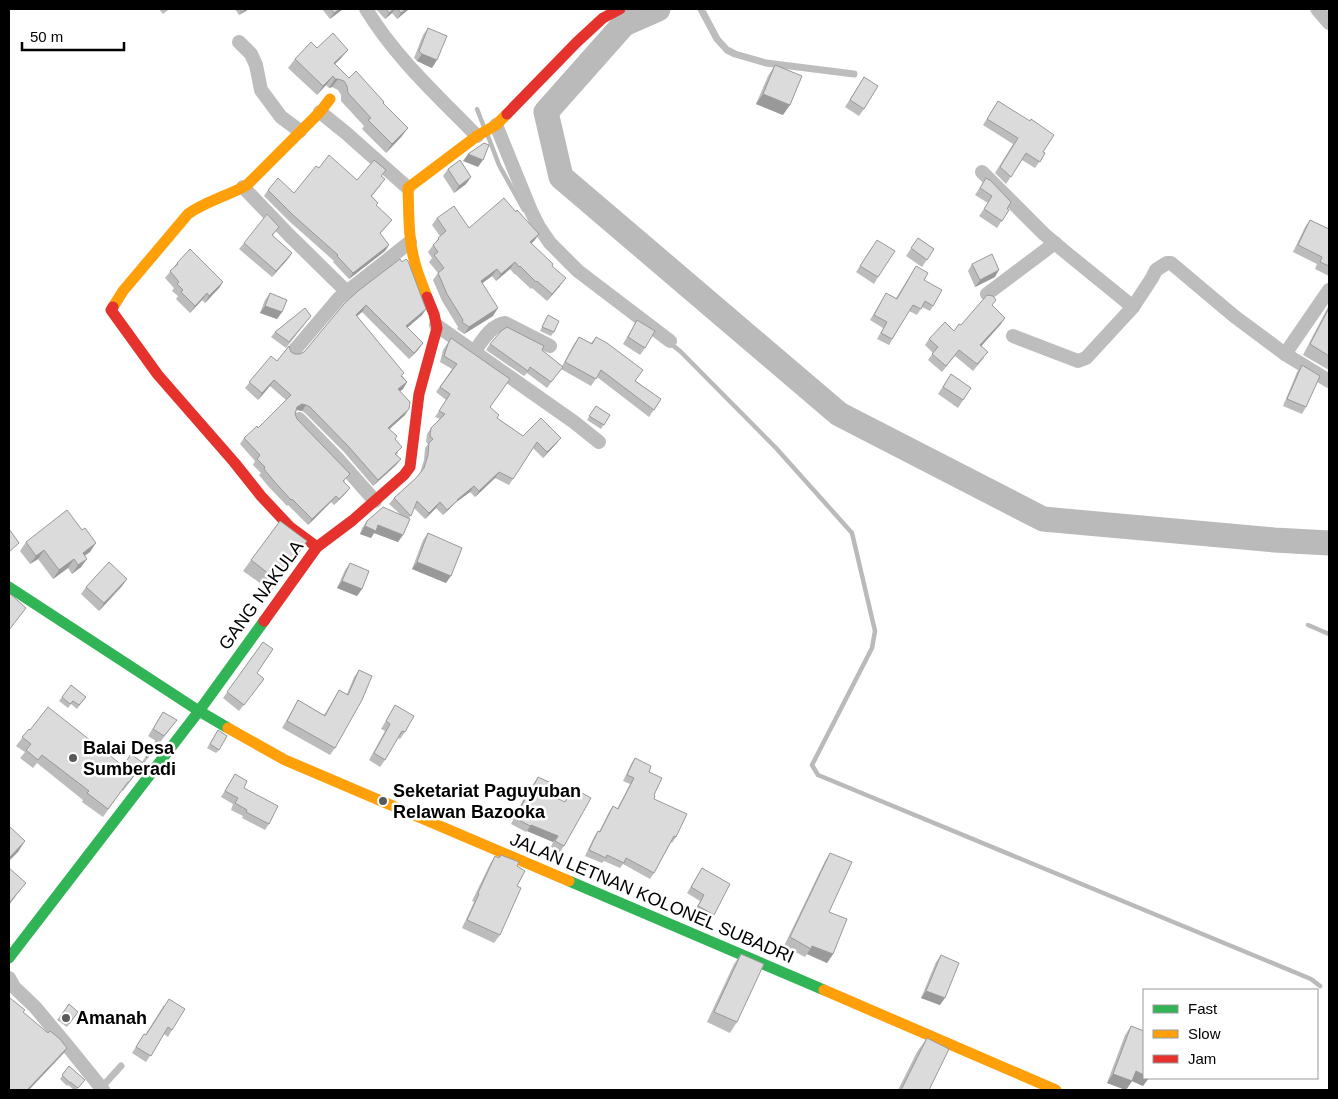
<svg xmlns="http://www.w3.org/2000/svg" width="1338" height="1099" font-family="Arial,sans-serif">
<style>
.lines{fill:none;stroke-linecap:round;stroke-linejoin:round}
.stream{stroke:#bababa;stroke-width:4.5}
.river{stroke:#bababa;stroke-width:25}
.lane{stroke:#bdbdbd;stroke-width:7}
.street{stroke:#bdbdbd;stroke-width:14}
.fast{stroke:#30b455;stroke-width:11}
.slow{stroke:#ff9f0a;stroke-width:11}
.jam{stroke:#e5322d;stroke-width:11}
.wall{fill:#bcbcbc}
.shaded-wall{fill:#999}
.building{fill:#dbdbdb;stroke:#999}
.poi-dot{fill:#595959;stroke:#fff;stroke-width:2}
.labels{text-anchor:middle;dominant-baseline:central;stroke-width:5;stroke-linejoin:round;paint-order:stroke}
.street-label{font-size:18px;fill:#000;stroke:#fff}
.poi-label{font-size:18px;font-weight:bold;fill:#000;stroke:#fff;text-anchor:start}
</style>
<rect width="100%" height="100%" fill="#fff"/>
<g class="lines">
<g class="stream">
<polyline points="477,109 484,127"/>
<polyline points="488,136 499,165 524,210"/>
<polyline points="670,343 681,352 776,448 852,533 875,631 872,648 812,765 818,775 1311,979 1320,986"/>
<polyline points="1308,625 1329,634"/>
</g>
<polyline class="river" points="658,9 624,24 546,112 561,177 839,414 1043,519 1274,540 1329,543"/>
<g class="lane">
<polyline points="701,9 717,39 727,50 735,54 766,63 854,74"/>
<polyline points="101,1088 121,1066"/>
</g>
<g class="street">
<path d="M366,9C395,57 438,96 477,136"/>
<polyline points="1317,9 1329,23"/>
<polyline points="239,42 251,54 256,65 261,90 281,117 300,131"/>
<polyline points="320,112 346,133 408,188"/>
<polyline points="496,125 531,211 539,227 550,243 578,271 670,341"/>
<polyline points="982,172 1044,234 1069,255 1133,307"/>
<polyline points="243,187 289,235 347,292"/>
<polyline points="987,294 1055,243"/>
<polyline points="436,325 574,422 599,442"/>
<polyline points="1013,336 1078,361 1086,358 1133,307 1152,278 1156,270 1167,263 1171,263 1234,316 1285,354 1329,381"/>
<polyline points="293,352 339,298 410,242"/>
<path d="M474,352C482,341 491,325 505,323L550,346"/>
<polyline points="1285,354 1329,290"/>
<polyline points="299,419 337,458 375,501"/>
<polyline points="9,978 14,987 35,1007 70,1049 103,1090"/>
</g>
<g class="fast">
<polyline points="9,587 199,711 228,728"/>
<polyline points="569,881 824,990"/>
<polyline points="9,958 199,711 264,621"/>
</g>
<g class="slow">
<path d="M427,297C423,286 418,275 415,263C408,239 409,213 408,188L477,136L496,125L507,114"/>
<path d="M113,307L123,291L188,214C206,201 228,196 247,185L320,112L330,99"/>
<polyline points="228,728 285,760 569,881"/>
<polyline points="824,990 1056,1090"/>
</g>
<g class="jam">
<polyline points="507,114 577,42 603,18 620,9"/>
<polyline points="113,307 111,310 158,375 234,462 261,496 290,527 317,547"/>
<polyline points="264,621 317,547 353,520 404,475 410,467 419,394 437,328 434,314 427,297"/>
</g>
</g>
<g class="wall">
<polygon points="159,9 169,9 163,14"/>
<polygon points="235,9 249,9 239,15"/>
<polygon points="322,9 343,9 330,19"/>
<polygon points="376,9 409,9 397,19 392,13 385,19"/>
<polygon points="428,28 432,68 417,61 414,58 423,35"/>
<polygon points="317,48 348,50 341,58 335,64 349,78 384,103 402,136 386,153 362,129 364,126 341,101 341,95 338,90 332,87 329,88 326,85 317,95 288,68 295,59"/>
<polygon points="775,65 783,115 756,104 768,76"/>
<polygon points="864,77 864,109 859,116 845,107"/>
<polygon points="998,101 1043,152 1045,153 1035,168 1022,160 1006,184 995,173 1013,144 983,125"/>
<polygon points="319,168 357,180 382,176 381,185 372,196 378,203 376,206 392,220 380,234 389,245 385,251 349,279 333,262 334,261 289,221 264,196 268,190 294,193"/>
<polygon points="448,169 471,177 466,184 454,193 443,176"/>
<polygon points="986,178 1007,209 1009,210 997,228 979,216 988,203 975,195"/>
<polygon points="516,212 539,234 534,241 531,243 552,266 560,286 547,301 532,288 531,289 515,274 514,274 510,269 496,281 492,276 482,283 493,316 464,334 457,329 458,327 442,301 433,280 438,273 429,262 432,258 428,252 440,236 432,225 437,218 469,228"/>
<polygon points="1310,220 1329,229 1329,276 1315,269 1317,264 1293,252 1305,227"/>
<polygon points="275,233 272,236 292,253 272,277 239,249 244,243"/>
<polygon points="918,238 934,249 922,267 906,256"/>
<polygon points="873,246 878,277 874,284 856,272"/>
<polygon points="177,263 223,282 219,288 205,303 202,300 190,313 176,299 178,296 172,291 174,288 165,278"/>
<polygon points="972,264 995,277 975,287 968,271"/>
<polygon points="916,266 924,280 933,306 930,311 922,307 917,315 909,311 889,345 877,339 883,328 870,320 886,293 896,298"/>
<polygon points="270,293 282,312 277,319 260,313 265,300"/>
<polygon points="344,304 426,309 422,315 407,328 423,343 418,350 409,359 362,312 357,316 407,382 403,389 400,391 405,415 389,429 395,439 398,453 396,455 401,459 396,465 373,486 344,452 305,413 302,411 297,410 296,411 295,414 297,419 345,481 344,482 350,488 345,494 334,505 331,502 308,525 288,505 287,506 268,486 259,475 261,473 253,465 255,461 240,444 244,438 258,428 286,400 270,386 258,400 245,388 261,368 277,361 291,352 295,354 300,354 304,352"/>
<polygon points="1329,305 1329,370 1303,355"/>
<polygon points="992,306 1001,324 981,346 984,358 973,371 955,356 942,372 928,360 933,353 925,345 929,339 954,331 961,325"/>
<polygon points="548,315 554,332 551,336 540,331"/>
<polygon points="311,316 286,348 271,337 275,332"/>
<polygon points="637,320 645,348 640,355 623,344"/>
<polygon points="579,337 591,343 596,337 636,381 661,399 649,417 597,377 591,386 561,369 547,388 527,373 524,376 486,350 490,344 542,350 562,366 574,344"/>
<polygon points="451,338 490,407 497,418 523,436 561,438 556,444 543,458 533,448 509,485 495,478 475,497 470,492 455,503 443,515 436,508 425,519 414,508 398,542 374,533 371,538 360,534 362,528 367,521 400,514 389,504 394,498 416,478 420,473 424,460 425,448 428,444 426,442 427,434 431,428 440,419 435,417 446,400 436,392 452,369 440,362 443,350"/>
<polygon points="1302,365 1306,407 1302,414 1283,406 1297,372"/>
<polygon points="951,374 971,388 958,408 938,394"/>
<polygon points="596,406 610,415 601,429 587,420"/>
<polygon points="428,533 446,583 412,569 423,540"/>
<polygon points="307,541 271,591 243,571 251,560"/>
<polygon points="26,542 90,552 85,555 81,567 72,574 68,568 53,579 38,559 30,564 20,551"/>
<polygon points="350,563 362,589 357,596 337,588 345,570"/>
<polygon points="127,579 122,586 99,611 81,594 86,587"/>
<polygon points="263,642 257,673 264,679 239,711 223,698"/>
<polygon points="359,670 335,748 330,755 282,728 298,700 324,715 335,697 339,690 347,694 354,677"/>
<polygon points="71,685 86,697 77,709 71,704 68,708 59,701"/>
<polygon points="395,705 405,732 400,739 398,738 385,760 380,767 369,760 385,731 381,729"/>
<polygon points="163,712 177,720 123,791 122,790 103,817 82,802 83,800 37,763 33,768 20,758 25,752 16,746 29,729 123,766 142,762 156,741 148,736"/>
<polygon points="218,730 219,750 216,753 207,748"/>
<polygon points="635,758 649,772 654,795 654,799 676,837 672,843 671,842 654,873 650,879 623,864 620,868 604,861 602,863 585,856 594,837 598,831 599,832 609,812 613,806 617,809 630,784 623,781 631,764"/>
<polygon points="235,774 244,788 269,824 265,830 242,818 243,816 231,810 233,804 221,797"/>
<polygon points="538,777 546,793 564,802 573,788 564,846 560,852 551,847 553,842 527,831 526,832 511,824 527,792 532,786"/>
<polygon points="830,853 829,912 833,954 827,963 807,954 805,957 784,946 825,861"/>
<polygon points="501,855 517,866 517,886 500,935 494,943 462,928 474,902 472,901 490,864 495,856 499,858"/>
<polygon points="702,868 714,915 709,921 694,912 700,901 687,893"/>
<polygon points="741,954 737,1022 730,1033 707,1022 734,964"/>
<polygon points="941,955 940,1005 921,998 936,962"/>
<polygon points="69,1004 78,1012 67,1027 57,1020"/>
<polygon points="164,1005 172,1030 168,1037 164,1034 146,1062 132,1053 144,1034 145,1035"/>
<polygon points="1131,1026 1143,1086 1132,1081 1126,1090 1107,1083 1125,1035"/>
<polygon points="927,1038 929,1090 898,1090 917,1052"/>
<polygon points="69,1066 85,1080 76,1090 74,1090 68,1085 67,1086 60,1079"/>
</g>
<g class="shaded-wall">
<polygon points="246,9 249,9 239,15 242,12"/>
<polygon points="340,9 343,9 330,19 334,13"/>
<polygon points="394,9 395,9 392,13 385,19 389,13"/>
<polygon points="406,9 409,9 397,19 401,13"/>
<polygon points="348,50 341,58 327,72 334,63"/>
<polygon points="422,54 437,60 432,68 417,61"/>
<polygon points="333,76 326,85 317,95 323,86"/>
<polygon points="335,79 338,79 332,87 329,88"/>
<polygon points="763,94 790,105 783,115 756,104"/>
<polygon points="408,128 402,136 386,153 392,144"/>
<polygon points="468,154 483,160 478,167 463,161"/>
<polygon points="471,177 466,184 454,193 459,186"/>
<polygon points="539,234 534,241 525,249 530,242"/>
<polygon points="389,245 385,251 349,279 353,273"/>
<polygon points="292,253 288,259 272,277 276,271"/>
<polygon points="515,262 510,269 496,281 501,274"/>
<polygon points="497,269 492,276 476,288 481,281"/>
<polygon points="999,270 995,277 975,287 980,280"/>
<polygon points="566,278 560,286 547,301 552,294"/>
<polygon points="223,282 219,288 205,303 209,296"/>
<polygon points="207,293 202,300 190,313 195,306"/>
<polygon points="366,305 362,312 351,321 356,315"/>
<polygon points="265,306 282,312 277,319 260,313"/>
<polygon points="498,308 493,316 464,334 469,327"/>
<polygon points="426,309 422,315 401,333 406,326"/>
<polygon points="1005,318 1001,324 976,352 980,345"/>
<polygon points="423,343 418,350 409,359 414,353"/>
<polygon points="274,380 270,386 258,400 262,393"/>
<polygon points="407,382 403,389 394,396 398,389"/>
<polygon points="302,404 306,405 302,411 297,410 293,413 297,407"/>
<polygon points="409,409 405,415 384,434 388,428"/>
<polygon points="561,438 556,444 543,458 547,452"/>
<polygon points="401,459 396,465 373,486 378,480"/>
<polygon points="499,472 495,478 475,497 479,491"/>
<polygon points="474,486 470,492 455,503 443,515 447,510 457,500"/>
<polygon points="350,488 345,494 334,505 339,499"/>
<polygon points="336,496 331,502 308,525 312,519"/>
<polygon points="440,502 436,508 425,519 429,513"/>
<polygon points="378,525 403,535 398,542 374,533 371,538 360,534 365,526"/>
<polygon points="96,543 90,552 77,561 83,553"/>
<polygon points="44,550 38,559 30,564 36,556"/>
<polygon points="74,559 68,568 53,579 59,570"/>
<polygon points="87,559 81,567 72,574 78,565"/>
<polygon points="417,562 451,576 446,583 412,569"/>
<polygon points="127,579 122,586 99,611 104,603"/>
<polygon points="342,581 362,589 357,596 337,588"/>
<polygon points="531,825 558,836 553,842 527,831"/>
<polygon points="25,841 18,852 9,861 9,858"/>
<polygon points="26,883 18,893 9,905 9,903"/>
<polygon points="812,946 833,954 827,963 807,954"/>
<polygon points="926,991 945,998 940,1005 921,998"/>
<polygon points="67,1048 63,1054 29,1090 27,1090"/>
<polygon points="1136,1071 1144,1075 1144,1078 1149,1078 1143,1086 1132,1081 1126,1090 1107,1083 1113,1074"/>
</g>
<g class="building">
<polygon points="240,9 246,9 242,12"/>
<polygon points="331,9 340,9 334,13"/>
<polygon points="386,9 394,9 389,13"/>
<polygon points="398,9 406,9 401,13"/>
<polygon points="428,28 447,36 437,60 422,54 419,51"/>
<polygon points="333,33 348,50 334,63 349,78 356,71 384,102 383,103 408,128 392,144 368,120 371,118 348,93 347,86 344,81 338,79 335,79 333,76 323,86 295,59 311,42 317,48"/>
<polygon points="775,65 802,76 790,105 763,94"/>
<polygon points="864,77 878,86 864,109 850,100"/>
<polygon points="998,101 1030,121 1031,119 1054,135 1043,152 1045,153 1040,162 1026,153 1011,177 1000,167 1018,138 987,119"/>
<polygon points="484,143 489,145 483,160 468,154"/>
<polygon points="329,155 357,180 374,160 386,170 381,176 385,179 371,196 378,203 376,205 392,220 380,233 389,245 353,273 337,256 338,255 293,215 268,190 278,178 294,193 316,166 319,168"/>
<polygon points="460,160 471,177 459,186 448,169"/>
<polygon points="986,178 991,181 1011,202 1007,209 1009,210 1002,221 984,209 992,196 980,188"/>
<polygon points="504,198 516,212 517,210 539,234 530,242 553,264 552,266 566,278 552,294 537,281 536,282 520,266 519,267 515,262 501,274 497,269 481,281 498,308 469,327 462,322 463,320 447,294 438,273 444,268 434,255 438,252 433,245 439,239 438,238 446,231 437,218 454,206 469,228"/>
<polygon points="267,214 279,227 272,235 292,253 276,271 244,243"/>
<polygon points="1310,220 1329,229 1329,266 1320,262 1322,257 1298,245"/>
<polygon points="918,238 934,249 927,260 911,248"/>
<polygon points="877,240 895,251 878,277 860,266"/>
<polygon points="190,249 223,282 209,296 207,293 195,306 181,292 183,290 177,284 179,282 170,271 178,264 177,263"/>
<polygon points="992,254 999,270 980,280 972,264"/>
<polygon points="400,259 402,262 406,259 408,261 426,309 406,326 423,343 414,353 366,305 356,315 404,373 401,376 407,382 398,389 410,402 409,409 388,428 397,436 395,439 402,447 395,454 401,459 378,480 348,446 310,407 306,405 302,404 297,407 295,414 297,419 350,474 343,481 350,488 339,499 336,496 312,519 292,499 291,500 273,480 264,469 265,467 257,459 260,455 244,438 257,426 258,428 291,395 274,380 262,393 249,382 261,368 271,356 277,361 289,346 291,352 295,354 300,354 304,352 344,304 358,291"/>
<polygon points="916,266 928,273 924,280 942,290 933,306 925,301 921,309 913,305 892,339 881,333 887,322 874,315 886,293 897,299"/>
<polygon points="270,293 287,300 282,312 265,306"/>
<polygon points="987,295 993,296 996,300 992,305 1005,318 980,345 988,352 977,364 959,350 946,366 932,354 938,347 929,339 945,322 954,331 959,324 961,325"/>
<polygon points="305,308 311,316 289,342 275,332"/>
<polygon points="1329,308 1329,356 1310,344"/>
<polygon points="548,315 559,321 554,332 542,327"/>
<polygon points="637,320 655,331 645,348 628,337"/>
<polygon points="507,327 544,346 542,350 563,367 551,382 530,367 528,371 490,344 501,331"/>
<polygon points="579,337 592,344 596,337 607,343 643,370 635,381 661,399 654,410 601,370 596,379 565,362"/>
<polygon points="451,338 510,379 490,407 499,415 497,418 523,436 541,418 561,438 547,452 537,442 513,479 499,472 479,491 474,486 457,500 458,500 447,510 440,502 429,513 417,501 411,516 394,498 416,478 424,468 428,455 429,443 433,439 430,436 431,428 445,414 439,411 450,394 440,387 457,364 444,356 448,344"/>
<polygon points="1302,365 1320,376 1306,407 1287,399"/>
<polygon points="951,374 971,388 963,400 943,387"/>
<polygon points="596,406 610,415 604,425 589,416"/>
<polygon points="383,507 410,519 403,535 378,525 376,531 365,526 367,521"/>
<polygon points="67,510 82,530 85,528 96,543 83,553 87,559 78,565 74,559 59,570 44,550 36,556 26,542"/>
<polygon points="280,521 307,541 278,581 251,560"/>
<polygon points="9,529 19,543 9,552"/>
<polygon points="428,533 462,548 451,576 417,562"/>
<polygon points="109,562 127,579 104,603 86,587"/>
<polygon points="350,563 369,571 362,589 342,581"/>
<polygon points="9,593 26,608 9,630"/>
<polygon points="263,642 273,649 257,673 264,679 244,705 227,692"/>
<polygon points="359,670 372,676 362,700 335,748 287,721 298,700 325,716 339,690 348,695"/>
<polygon points="71,685 86,697 79,705 73,701 70,704 62,697"/>
<polygon points="395,705 414,716 405,732 402,731 385,760 374,753 390,724 386,721"/>
<polygon points="48,707 123,766 131,754 143,763 129,782 128,782 108,809 87,793 89,791 42,755 38,760 26,750 31,744 22,737 29,729 30,730"/>
<polygon points="163,712 177,720 164,736 153,729"/>
<polygon points="218,730 227,736 219,750 210,744"/>
<polygon points="156,741 159,743 147,758 146,757"/>
<polygon points="635,758 651,766 649,772 662,778 654,795 655,796 654,799 687,814 676,837 674,836 654,873 626,858 624,863 607,855 606,858 589,850 598,831 600,832 613,806 618,809 634,778 627,775"/>
<polygon points="235,774 247,781 244,788 278,806 269,824 246,812 247,810 235,803 238,798 225,791"/>
<polygon points="538,777 551,783 546,793 565,802 573,788 591,798 564,846 555,841 558,836 531,825 530,826 515,818 532,786 533,787"/>
<polygon points="9,826 25,841 9,858"/>
<polygon points="830,853 852,862 829,912 847,919 833,954 812,946 811,949 790,937"/>
<polygon points="501,855 519,862 517,866 525,871 517,886 521,888 500,935 467,920 479,894 478,893 495,856 499,858"/>
<polygon points="9,868 26,883 9,903"/>
<polygon points="702,868 730,884 714,915 698,906 704,895 691,887"/>
<polygon points="741,954 764,964 737,1022 714,1012"/>
<polygon points="941,955 959,963 945,998 926,991"/>
<polygon points="10,998 25,1010 23,1012 48,1033 50,1031 60,1039 67,1048 27,1090 9,1090 9,1000"/>
<polygon points="169,999 185,1009 172,1030 168,1027 151,1056 136,1047 144,1034 146,1035"/>
<polygon points="69,1004 78,1012 69,1024 60,1017"/>
<polygon points="1131,1026 1144,1031 1144,1075 1136,1071 1132,1081 1113,1074"/>
<polygon points="927,1038 949,1049 929,1090 901,1090"/>
<polygon points="69,1066 85,1080 78,1088 70,1082 69,1082 62,1075"/>
</g>
<g class="poi-dot">
<circle cx="73" cy="758" r="5"/>
<circle cx="383" cy="801" r="5"/>
<circle cx="66" cy="1018" r="5"/>
</g>
<g class="labels">
<g class="street-label">
<text transform="translate(261 595) rotate(-54)">GANG NAKULA</text>
<text transform="translate(652 898) rotate(23)">JALAN LETNAN KOLONEL SUBADRI</text>
</g>
<g class="poi-label">
<text x="83" y="748">Balai Desa<tspan x="83" dy="21">Sumberadi</tspan></text>
<text x="393" y="791">Seketariat Paguyuban<tspan x="393" dy="21">Relawan Bazooka</tspan></text>
<text x="76" y="1018">Amanah</text>
</g>
</g>
<rect width="1338" height="1099" fill="none" stroke="#000000" stroke-width="20"/>
<rect x="1143" y="989" width="175" height="90" fill="#ffffff" stroke="#999999"/>
<rect x="1153" y="1005" width="25" height="8" fill="#30b455" stroke="#999999"/>
<text x="1188" y="1014" font-size="15" fill="#000000">Fast</text>
<rect x="1153" y="1030" width="25" height="8" fill="#ff9f0a" stroke="#999999"/>
<text x="1188" y="1039" font-size="15" fill="#000000">Slow</text>
<rect x="1153" y="1055" width="25" height="8" fill="#e5322d" stroke="#999999"/>
<text x="1188" y="1064" font-size="15" fill="#000000">Jam</text>
<path d="M22 42v8h102v-8" fill="none" stroke="#000000" stroke-width="2.5"/>
<text x="30" y="42" font-size="15" fill="#000000" stroke="#ffffff" stroke-width="4" paint-order="stroke">50 m</text>
</svg>
